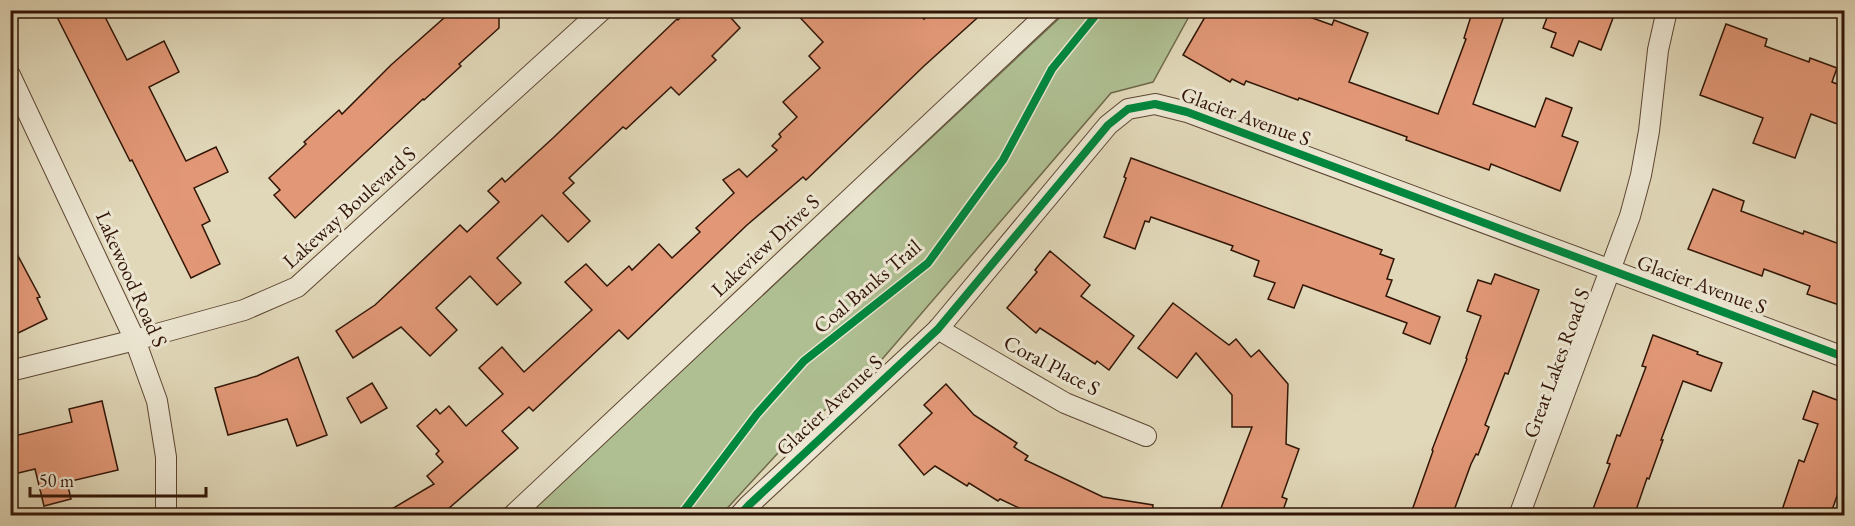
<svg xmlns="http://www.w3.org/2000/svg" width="1855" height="526" font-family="'EB Garamond',serif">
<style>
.green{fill:#afbf92;stroke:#706a4c;stroke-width:1.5}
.building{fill:#e29877;stroke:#311506;stroke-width:1.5}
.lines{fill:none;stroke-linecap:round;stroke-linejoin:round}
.minor-casing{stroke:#5d4633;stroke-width:22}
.minor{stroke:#ece6d2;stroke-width:20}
.cycleway-casing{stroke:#ece6d2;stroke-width:11}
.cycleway{stroke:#00873e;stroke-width:8}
.labels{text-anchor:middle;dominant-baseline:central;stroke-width:6;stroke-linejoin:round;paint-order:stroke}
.street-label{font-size:21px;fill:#311506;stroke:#ece6d2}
</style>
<rect width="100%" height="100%" fill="#e1d8b9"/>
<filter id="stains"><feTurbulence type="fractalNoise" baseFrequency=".00333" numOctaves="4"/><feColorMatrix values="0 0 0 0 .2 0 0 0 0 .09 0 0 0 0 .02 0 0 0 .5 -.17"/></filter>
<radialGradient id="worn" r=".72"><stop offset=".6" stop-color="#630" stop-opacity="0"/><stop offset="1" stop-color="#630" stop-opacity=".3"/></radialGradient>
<polygon class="green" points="1068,10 1192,11 1153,82 1111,93 878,364 789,441 721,515 527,515"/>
<g class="building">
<polygon points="453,10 499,10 499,28 459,64 461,66 424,100 423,99 295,218 274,195 280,190 269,178 306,144 304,142 339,110 342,114 391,65"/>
<polygon points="688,10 724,10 740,28 712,56 716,60 679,95 671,87 626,129 623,127 569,178 574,183 563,193 590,221 568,242 542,215 497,258 521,283 497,305 470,276 436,308 457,330 430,356 401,327 353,358 336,331 375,305 460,225 467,232 499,202 488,191 502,178 505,182 553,138 677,19 678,20"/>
<polygon points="793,10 917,10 924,19 933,10 986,10 924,66 806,180 803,177 747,225 628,339 619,330 533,411 529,407 502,431 518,448 440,516 380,516 434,484 427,476 443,462 436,454 439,451 417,426 436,409 440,414 449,406 466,426 503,394 479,368 502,347 524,372 592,310 565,282 586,264 607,286 629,266 632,270 659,244 672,258 700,232 696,228 734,193 723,180 739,169 747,177 777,150 772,146 781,137 779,134 797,117 783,102 820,68 809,56 823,42"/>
<polygon points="1209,10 1290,10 1332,25 1334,20 1368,33 1349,82 1438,114 1466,39 1464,38 1473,10 1506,10 1473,104 1535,127 1546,98 1572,108 1562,136 1578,142 1560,191 1491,164 1489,170 1406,140 1407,137 1299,98 1298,100 1246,81 1244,85 1232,79 1230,82 1183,55"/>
<polygon points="1550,10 1616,10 1601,50 1579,41 1573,56 1551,47 1556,33 1543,28"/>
<polygon points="54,11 102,11 127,60 164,41 179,72 149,87 186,161 216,147 228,172 194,188 210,221 202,225 220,264 191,278 132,160 130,161"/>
<polygon points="1726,24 1767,39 1765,46 1809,62 1810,58 1837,68 1832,82 1845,87 1845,127 1811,114 1795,158 1753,143 1763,118 1700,95"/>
<polygon points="1131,158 1382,250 1380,254 1394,259 1387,279 1392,280 1386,296 1440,317 1430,344 1403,333 1407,323 1303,285 1294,308 1268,299 1275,283 1254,276 1259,261 1231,250 1233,246 1151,217 1149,222 1145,221 1135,249 1104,237 1126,178 1124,177"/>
<polygon points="1713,189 1744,201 1741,211 1803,234 1804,231 1845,246 1845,307 1807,294 1810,286 1764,269 1762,276 1688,249"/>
<polygon points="10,241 40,297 37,298 47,319 10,337"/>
<polygon points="1050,251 1090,285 1081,296 1134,336 1109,370 1097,361 1095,364 1040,328 1036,333 1007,308 1037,272 1035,270"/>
<polygon points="1495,274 1539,290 1508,374 1505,373 1485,425 1489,427 1478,455 1476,454 1471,464 1452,516 1410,516 1433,451 1432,450 1467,359 1466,358 1481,316 1467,311 1478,280 1491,284"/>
<polygon points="1173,303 1229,345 1236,339 1251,357 1259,350 1288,384 1286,444 1299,449 1282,497 1287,499 1281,516 1218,516 1252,427 1232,427 1232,395 1196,353 1177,378 1138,348"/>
<polygon points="1653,335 1698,352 1697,354 1722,363 1711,391 1683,381 1661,440 1663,440 1649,479 1647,478 1634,516 1610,516 1593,509 1610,464 1607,463 1617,435 1620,436 1646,367 1642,366"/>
<polygon points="298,357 327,435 297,446 287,419 228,435 215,388 257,376"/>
<polygon points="372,383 387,408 361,423 347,398"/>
<polygon points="946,384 974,415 1017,443 1014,447 1028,456 1025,460 1103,497 1153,505 1152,516 1060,516 1047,509 1044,516 1036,516 1000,499 998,501 969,483 967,486 935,466 924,475 899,445 932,413 924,405"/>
<polygon points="1813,391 1845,403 1845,473 1830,516 1780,516 1799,460 1804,462 1818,424 1803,419"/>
<polygon points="102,401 118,470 67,482 71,499 44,506 35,469 10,475 10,437 72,422 69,409"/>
</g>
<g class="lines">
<g class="minor-casing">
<g id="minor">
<polyline points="10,75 135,340 157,401 166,457 166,516"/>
<polyline points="938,329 1065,403 1146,436"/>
<polyline points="10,371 135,340 244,310 297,287 602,10"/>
<polyline points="512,516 1051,10"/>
<polyline points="739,516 749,505 938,329 1108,125 1128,109 1155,104 1187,112 1844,357"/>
<polyline points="1519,516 1630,216 1641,175 1649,131 1658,50 1667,10"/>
</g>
</g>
<use href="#minor" class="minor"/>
<g class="cycleway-casing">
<g id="cycleway">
<polyline points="680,516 757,414 804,361 928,263 1003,160 1052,69 1100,10"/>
<polyline points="739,516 749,505 938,329 1108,125 1128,109 1155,104 1187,112 1844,357"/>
</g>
</g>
<use href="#cycleway" class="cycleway"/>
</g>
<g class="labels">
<g class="street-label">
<text transform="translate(1246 116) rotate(20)">Glacier Avenue S</text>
<text transform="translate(349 207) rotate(-42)">Lakeway Boulevard S</text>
<text transform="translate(765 245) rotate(-43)">Lakeview Drive S</text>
<text transform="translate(132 279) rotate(66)">Lakewood Road S</text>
<text transform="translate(1702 284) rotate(20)">Glacier Avenue S</text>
<text transform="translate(867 286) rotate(-40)">Coal Banks Trail</text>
<text transform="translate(1556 363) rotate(-70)">Great Lakes Road S</text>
<text transform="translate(1052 365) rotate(28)">Coral Place S</text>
<text transform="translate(829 405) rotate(-43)">Glacier Avenue S</text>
</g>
</g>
<rect width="1855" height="526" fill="none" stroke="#e1d8b9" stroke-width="36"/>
<rect x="12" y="12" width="1831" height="502" fill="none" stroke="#311506" stroke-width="3"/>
<rect x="18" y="18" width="1819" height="490" fill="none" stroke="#311506" stroke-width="1.5"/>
<path d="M30 487v9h176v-9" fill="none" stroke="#311506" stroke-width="3"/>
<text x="39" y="487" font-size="18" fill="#311506" stroke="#ece6d2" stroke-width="4.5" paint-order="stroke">50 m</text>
<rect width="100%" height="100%" filter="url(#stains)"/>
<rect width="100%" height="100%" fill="url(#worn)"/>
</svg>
